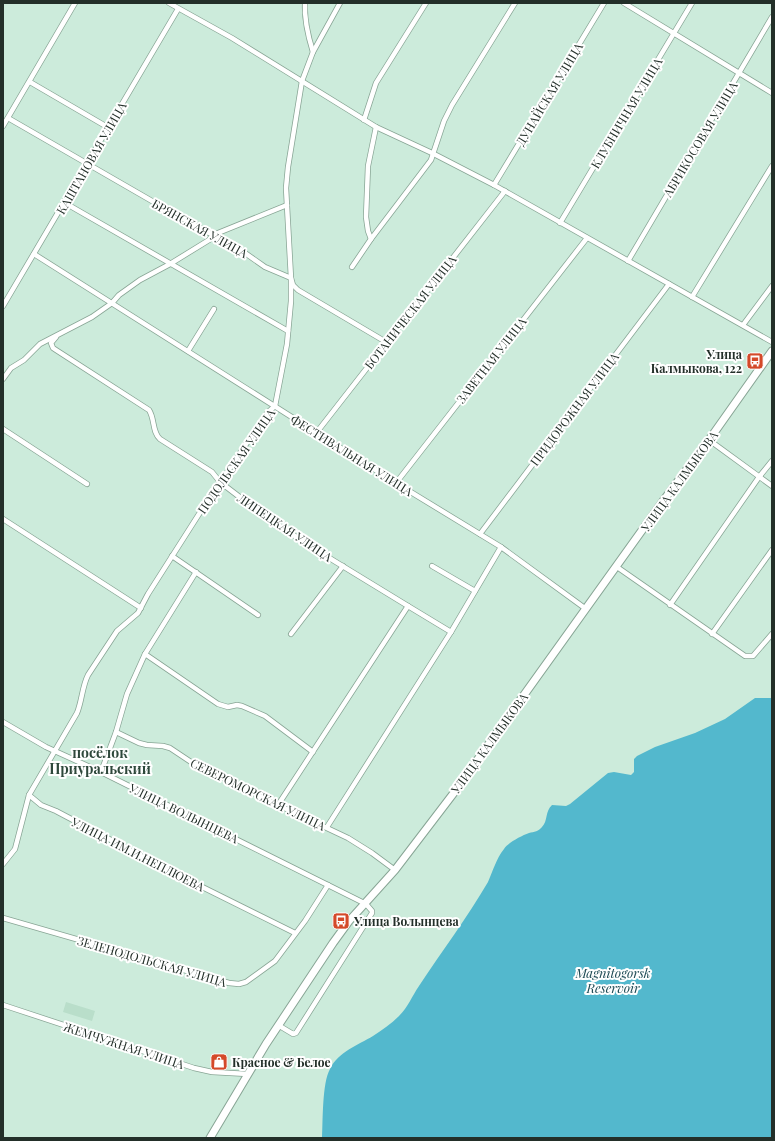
<svg xmlns="http://www.w3.org/2000/svg" width="775" height="1141" font-family="'Playfair Display',serif">
<style>
.built{fill:#b9deca}
.water{fill:#53b8cd}
.lines{fill:none;stroke-linecap:round;stroke-linejoin:round}
.street-casing{stroke:#88a595;stroke-width:6}
.secondary-casing{stroke:#88a595;stroke-width:9}
.street{stroke:#fff;stroke-width:4.5}
.secondary{stroke:#fff;stroke-width:7}
.labels{text-anchor:middle;dominant-baseline:central;stroke-width:4;stroke-linejoin:round;paint-order:stroke}
.street-label{font-size:12px;fill:#232f29;stroke:#fff}
.poi-label{font-size:12px;font-weight:bold;fill:#232f29;stroke:#fff;text-anchor:start}
.water-label{font-size:13px;font-style:italic;fill:#1c4953;stroke:#fff}
.quarter-label{font-size:14px;font-weight:bold;fill:#2e483b;stroke:#fff}
</style>
<rect width="100%" height="100%" fill="#ccebdb"/>
<polygon class="built" points="66,1002 95,1011 92,1021 63,1012"/>
<path class="water" d="M755,698H772V1138H322C323,1121 322,1083 330,1069C338,1052 358,1045 373,1036C382,1030 391,1024 399,1016C408,1007 412,996 419,986C442,951 467,918 488,882C493,871 496,859 504,849C509,842 521,836 529,833C534,832 539,831 542,827C548,821 545,811 552,805L566,806L570,804L608,773L614,772L631,775L634,772V759L637,756L655,747L695,733L725,719Z"/>
<g class="lines">
<g class="street-casing">
<g id="street">
<polyline points="169,3 232,38 376,127 432,153 494,185 772,342"/>
<path d="M305,3C304,20 308,36 313,52"/>
<polyline points="624,3 772,93"/>
<polyline points="30,82 109,128"/>
<polyline points="8,118 178,216 213,235 235,246 265,267 291,278 293,285 298,290 386,342"/>
<polyline points="364,120 376,83 426,3"/>
<polyline points="3,126 75,3"/>
<polyline points="376,127 368,166 366,217 368,231 371,239 431,160 444,121 452,105 515,3"/>
<polyline points="494,185 604,3"/>
<polyline points="65,203 288,331"/>
<polyline points="560,223 692,3"/>
<polyline points="34,254 396,483 501,547 586,609"/>
<polyline points="628,261 772,17"/>
<polyline points="352,267 371,239"/>
<polyline points="692,297 772,166"/>
<polyline points="3,306 178,9"/>
<polyline points="743,325 772,286"/>
<path d="M56,337L51,343L53,348L56,350L149,410C155,419 152,432 160,439L212,472L220,482L263,515L313,548L408,606"/>
<polyline points="188,351 214,309"/>
<polyline points="3,379 11,368 24,360 40,344 92,317 112,303 119,295 140,280 170,264 209,240 213,235 287,205"/>
<polyline points="3,429 87,484"/>
<polyline points="317,432 505,191"/>
<polyline points="709,440 772,486"/>
<polyline points="396,483 587,238"/>
<polyline points="3,519 141,608"/>
<polyline points="480,534 669,284"/>
<polyline points="172,556 258,615"/>
<polyline points="432,566 475,591"/>
<polyline points="617,567 745,656 753,656 772,634"/>
<polyline points="670,605 759,477 772,461"/>
<polyline points="291,634 343,566"/>
<polyline points="712,634 772,550"/>
<polyline points="145,654 218,704 228,707 237,705 242,706 265,716 313,752"/>
<polyline points="3,722 46,747 101,772 366,904 372,911 372,913 296,1033 293,1034 278,1025"/>
<polyline points="116,732 139,743 147,745 163,746 170,748 191,762 278,805 348,838 372,853 395,870"/>
<polyline points="101,772 116,732 127,694 145,654 196,572"/>
<polyline points="278,805 408,606 451,632"/>
<polyline points="327,827 451,632 501,547"/>
<polyline points="3,864 15,849 29,795"/>
<polyline points="3,918 229,983 239,984 246,982 275,961 305,921 328,885"/>
<path d="M295,933L162,867L56,811L41,805L29,795L77,713C82,701 82,687 88,675L117,631L138,613L148,594L199,514L267,413L275,406L287,344L291,301V278L286,188L288,167L302,81L313,52L340,3"/>
<polyline points="3,1005 194,1068 212,1072 248,1074"/>
</g>
</g>
<g class="secondary-casing">
<polyline id="secondary" points="210,1138 266,1044 333,943 349,921 395,870 453,794 663,501 709,440 772,351"/>
</g>
<use href="#street" class="street"/>
<use href="#secondary" class="secondary"/>
</g>
<defs>
<g id="bus-square" transform="scale(0.9)"><rect x="-9" y="-9" width="18" height="18" rx="4" fill="#d44929" stroke="#fff"/><path d="M-5-6H5V4H4V6H2V4H-2V6H-4V4H-5ZM-3.5-4V0h7V-4ZM-3.5 1.2v1.5H-2V1.2ZM2 1.2v1.5H3.5V1.2Z" fill="#fff"/></g>
<g id="shop-square" transform="scale(0.9)"><rect x="-9" y="-9" width="18" height="18" rx="4" fill="#d44929" stroke="#fff"/><path d="M-5-2.5h2.3a2.7 3.5 0 0 1 5.4 0H5L5.5 6h-11ZM-1.5-2.5h3a1.5 2.3 0 0 0-3 0Z" fill="#fff"/></g>
</defs>
<g fill-rule="evenodd">
<use href="#bus-square" x="755" y="361"/>
<use href="#bus-square" x="341" y="921"/>
<use href="#shop-square" x="219" y="1062"/>
</g>
<g class="labels">
<g class="street-label">
<text transform="translate(549 94) rotate(-59)">ДУНАЙСКАЯ УЛИЦА</text>
<text transform="translate(626 113) rotate(-59)">КЛУБНИЧНАЯ УЛИЦА</text>
<text transform="translate(700 139) rotate(-59)">АБРИКОСОВАЯ УЛИЦА</text>
<text transform="translate(91 158) rotate(-60)">КАШТАНОВАЯ УЛИЦА</text>
<text transform="translate(200 228) rotate(29)">БРЯНСКАЯ УЛИЦА</text>
<text transform="translate(410 312) rotate(-52)">БОТАНИЧЕСКАЯ УЛИЦА</text>
<text transform="translate(491 360) rotate(-52)">ЗАВЕТНАЯ УЛИЦА</text>
<text transform="translate(574 409) rotate(-53)">ПРИДОРОЖНАЯ УЛИЦА</text>
<text transform="translate(352 455) rotate(32)">ФЕСТИВАЛЬНАЯ УЛИЦА</text>
<text transform="translate(236 461) rotate(-55)">ПОДОЛЬСКАЯ УЛИЦА</text>
<text transform="translate(679 481) rotate(-54)">УЛИЦА КАЛМЫКОВА</text>
<text transform="translate(285 527) rotate(34)">ЛИПЕЦКАЯ УЛИЦА</text>
<text transform="translate(489 743) rotate(-54)">УЛИЦА КАЛМЫКОВА</text>
<text transform="translate(258 794) rotate(26)">СЕВЕРОМОРСКАЯ УЛИЦА</text>
<text transform="translate(184 813) rotate(26)">УЛИЦА ВОЛЫНЦЕВА</text>
<text transform="translate(138 854) rotate(27)">УЛИЦА ИМ.И.НЕПЛЮЕВА</text>
<text transform="translate(152 961) rotate(16)">ЗЕЛЕНОДОЛЬСКАЯ УЛИЦА</text>
<text transform="translate(124 1045) rotate(18)">ЖЕМЧУЖНАЯ УЛИЦА</text>
</g>
<g class="poi-label">
<text x="742" y="354" text-anchor="end">Улица<tspan x="742" dy="14">Калмыкова, 122</tspan></text>
<text x="354" y="921">Улица Волынцева</text>
<text x="232" y="1062">Красное &amp; Белое</text>
</g>
<g class="water-label">
<text x="613" y="972">Magnitogorsk<tspan x="613" dy="15">Reservoir</tspan></text>
</g>
<g class="quarter-label">
<text x="100" y="752">посёлок<tspan x="100" dy="16">Приуральский</tspan></text>
</g>
</g>
<rect width="775" height="1141" fill="none" stroke="#232f29" stroke-width="8"/>
</svg>
